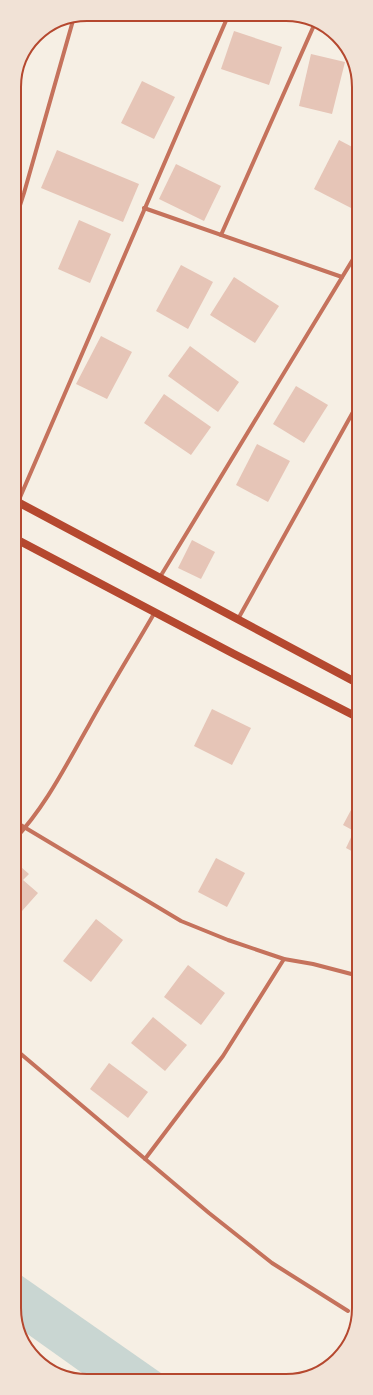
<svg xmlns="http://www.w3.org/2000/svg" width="373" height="1395" font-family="Lato,sans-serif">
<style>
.water{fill:#c9d6d2}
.building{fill:#e6c5b7}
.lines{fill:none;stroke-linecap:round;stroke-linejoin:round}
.minor{stroke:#c5725c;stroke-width:4}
.secondary{stroke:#b5482f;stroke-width:8}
.rim{fill:none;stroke:#b5482f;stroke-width:2}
</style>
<rect width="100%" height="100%" fill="#f6efe4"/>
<polygon class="water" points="15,1271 171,1380 92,1380 19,1328 15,1318"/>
<g class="building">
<polygon points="44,29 43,36 36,35 44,30"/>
<polygon points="234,31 282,47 269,85 221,69"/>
<polygon points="311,54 345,62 332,114 299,106"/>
<polygon points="142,81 175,97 154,139 121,123"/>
<polygon points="339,140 358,150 358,199 353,209 314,189"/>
<polygon points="57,150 139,184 123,222 41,188"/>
<polygon points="176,164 221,186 204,221 159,199"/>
<polygon points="79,220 111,234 90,283 58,269"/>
<polygon points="181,265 213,282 188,329 156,311"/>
<polygon points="234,277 279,306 255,343 210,315"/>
<polygon points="101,336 132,352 107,399 76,384"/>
<polygon points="190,346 239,382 218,412 168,376"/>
<polygon points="296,386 328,405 304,443 273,424"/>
<polygon points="164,394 211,427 191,455 144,423"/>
<polygon points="257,444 290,461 268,502 236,485"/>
<polygon points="192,540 215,552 201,579 178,568"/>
<polygon points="212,709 251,728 232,765 194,746"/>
<polygon points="359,795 359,855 346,848 354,831 343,825"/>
<polygon points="216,858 245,873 227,907 198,892"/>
<polygon points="14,861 29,874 23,880 38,893 14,920"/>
<polygon points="96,919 123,940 91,982 63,961"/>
<polygon points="188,965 225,993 201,1025 164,997"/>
<polygon points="153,1017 187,1045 165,1071 131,1043"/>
<polygon points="109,1063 148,1092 128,1118 90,1089"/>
</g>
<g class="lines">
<g class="minor">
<polyline points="288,16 311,21"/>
<polyline points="144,208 342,277"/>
<polyline points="14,224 24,193 74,17"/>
<polyline points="221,235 315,23"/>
<polyline points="18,502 228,16"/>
<polyline points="160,577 358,251"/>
<polyline points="238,619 358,403"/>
<polyline points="14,821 181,921 228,940 284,959 313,964 359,976"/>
<path d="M14,840C46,806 66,765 89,725C110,687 133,650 155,612"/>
<polyline points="15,1049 209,1213 272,1263 348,1311"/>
<polyline points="145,1159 223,1056 284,959"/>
</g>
<g class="secondary">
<polyline points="14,500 359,684"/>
<polyline points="14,538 234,654 359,718"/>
</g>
</g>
<path d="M0 0H373V1395H0ZM87 21H286A66 66 0 0 1 352 87V1308A66 66 0 0 1 286 1374H87A66 66 0 0 1 21 1308V87A66 66 0 0 1 87 21Z" fill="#f1e2d6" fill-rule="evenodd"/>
<path class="rim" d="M87 21H286A66 66 0 0 1 352 87V1308A66 66 0 0 1 286 1374H87A66 66 0 0 1 21 1308V87A66 66 0 0 1 87 21Z"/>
</svg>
